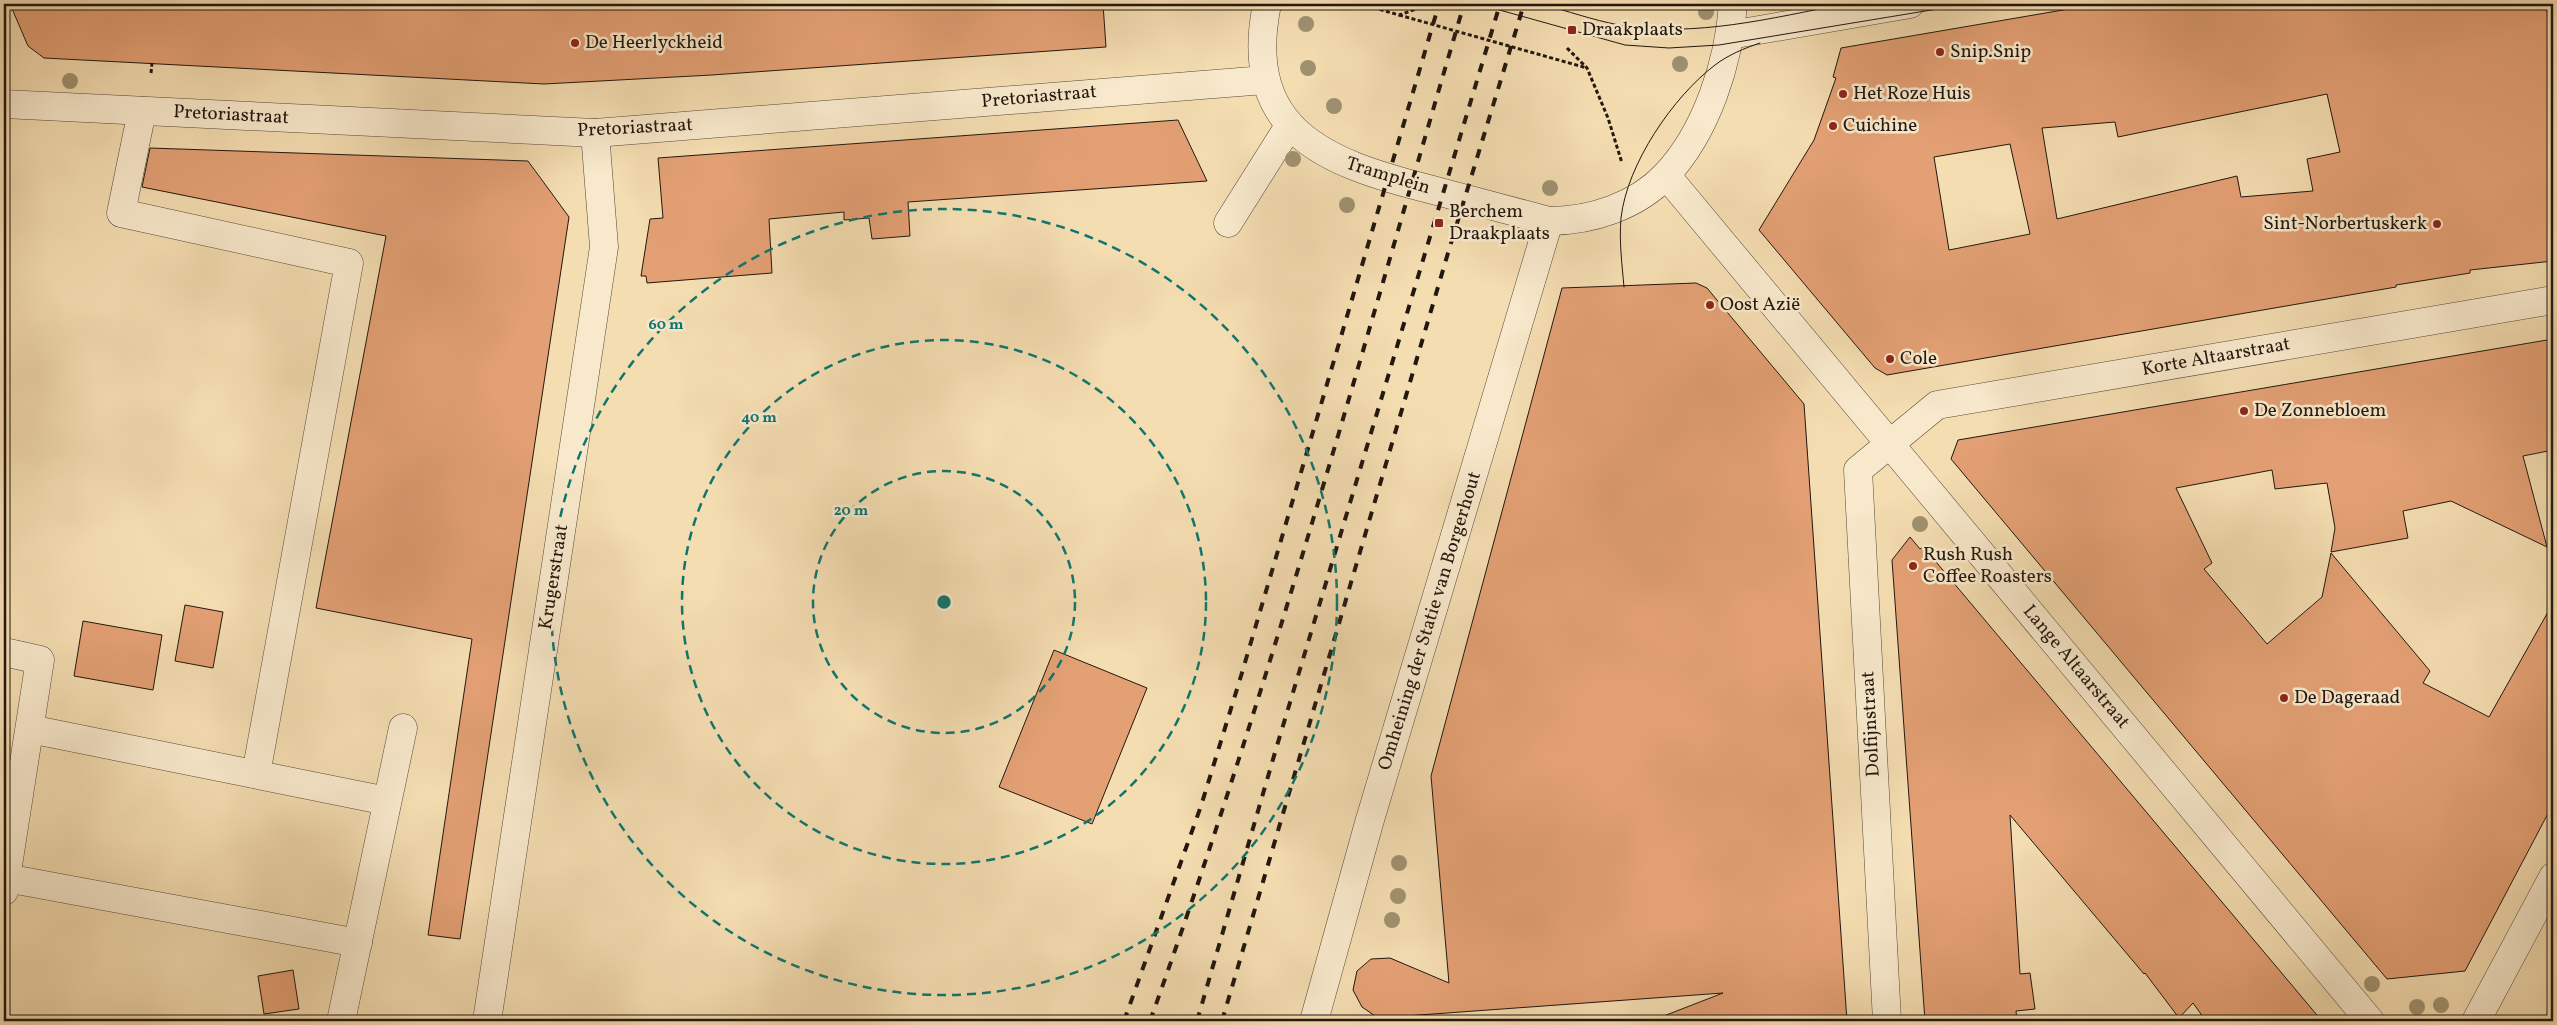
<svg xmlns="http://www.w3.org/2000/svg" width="2557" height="1025" font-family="Vollkorn,serif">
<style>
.building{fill:#e3a074;stroke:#22170f;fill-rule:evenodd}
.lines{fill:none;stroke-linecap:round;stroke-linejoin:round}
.minor-casing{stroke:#564838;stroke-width:29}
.path{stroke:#22170f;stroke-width:3;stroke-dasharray:4 2.5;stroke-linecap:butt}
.minor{stroke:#f8e9cc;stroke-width:28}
.tram{stroke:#22170f;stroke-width:1}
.rail{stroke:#22170f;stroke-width:4;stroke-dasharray:9 9;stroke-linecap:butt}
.tree{fill:#9f9170}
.ring{fill:none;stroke:#0f766e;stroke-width:2.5;stroke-dasharray:9 6}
.poi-dot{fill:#8f2418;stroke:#f8e9cc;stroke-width:2}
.labels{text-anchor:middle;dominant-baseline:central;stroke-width:5;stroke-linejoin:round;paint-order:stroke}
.poi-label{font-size:19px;fill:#22170f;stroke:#f8e9cc;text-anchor:start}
.street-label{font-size:19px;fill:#22170f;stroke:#f8e9cc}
.centre{fill:#0f766e;stroke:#f8e9cc;stroke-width:2.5}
.ring-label{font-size:15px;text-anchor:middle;font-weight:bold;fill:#0f766e;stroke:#f8e9cc;stroke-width:5;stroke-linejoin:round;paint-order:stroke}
</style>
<rect width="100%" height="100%" fill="#f4ddb1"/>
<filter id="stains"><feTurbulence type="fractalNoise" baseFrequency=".004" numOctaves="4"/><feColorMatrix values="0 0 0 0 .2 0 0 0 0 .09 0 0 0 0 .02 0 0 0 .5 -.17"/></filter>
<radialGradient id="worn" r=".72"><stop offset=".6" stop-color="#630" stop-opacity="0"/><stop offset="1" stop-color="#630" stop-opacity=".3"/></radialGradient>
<g class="building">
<polygon points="10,4 1103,4 1106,47 712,75 544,84 44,58 28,46"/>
<path d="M2098,4H2546L2553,48V261L2470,270V273L2396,285V287L1887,375L1875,368L1759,230L1814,140L1836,78L1833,77L1841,48ZM2327,94L2340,152L2307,159L2313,191L2241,197L2237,176L2057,219L2042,128L2115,122L2118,137ZM2010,144L2030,234L1949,250L1934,157Z"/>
<polygon points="1178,120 1207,181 908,202 910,236 872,239 869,218 844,220 844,212 769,219 772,273 647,283 646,276 641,276 650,219 663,218 658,158"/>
<polygon points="150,148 528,161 569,217 460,939 428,935 472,639 316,608 386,236 142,187"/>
<polygon points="1696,283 1707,288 1804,404 1847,1021 1657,1021 1656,1019 1723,993 1378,1018 1362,1007 1353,990 1357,971 1371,959 1390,958 1449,983 1431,776 1562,288"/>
<polygon points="2553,339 2553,450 2523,456 2547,547 2451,501 2403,511 2408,538 2331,552 2335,528 2327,483 2275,489 2272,470 2176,488 2212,563 2204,569 2267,644 2322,597 2331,553 2430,671 2423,683 2489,717 2553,603 2553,804 2465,971 2387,979 1951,459 1958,440"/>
<polygon points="1910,537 1920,549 1923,547 1926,550 2322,1021 2206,1021 2193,1003 2179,1018 2145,973 2144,974 2010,815 2020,974 2030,973 2035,1009 2016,1011 2017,1021 1925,1021 1892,560"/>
<polygon points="185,605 223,612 213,668 175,661"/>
<polygon points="83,621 162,635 153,690 74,676"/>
<polygon points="1054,650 1147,688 1092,824 999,787"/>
<polygon points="293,970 299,1009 264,1014 258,976"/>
</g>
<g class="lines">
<g class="minor-casing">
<g id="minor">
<path d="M1267,4C1241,131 1326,163 1429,189C1469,200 1509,210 1549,221C1591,221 1637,206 1666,175C1707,131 1729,62 1733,4"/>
<polyline points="1730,35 1910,4"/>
<polyline points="4,104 595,133 1265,80"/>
<polyline points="142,111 121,213 349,263 256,774"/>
<polyline points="1666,175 2370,1021"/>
<polyline points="1228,223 1289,126"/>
<polyline points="4,652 40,660 4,891"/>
<polyline points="30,729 387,801"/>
<polyline points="6,878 358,943"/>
<polyline points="341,1021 403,728"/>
<polyline points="487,1021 604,247 595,133"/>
<polyline points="1314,1021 1369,823 1549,221"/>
<polyline points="1887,1021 1858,470 1937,405 2553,300"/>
<polyline points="2476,1021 2553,877"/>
</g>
</g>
<g class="path">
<polyline points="1361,4 1399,15 1422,7"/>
<polyline points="1399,15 1587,68"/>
<polyline points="1567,48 1587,68 1608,118 1622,163"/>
<polyline points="151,73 152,63"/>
</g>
<use href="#minor" class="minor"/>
<g class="tram">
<polyline points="1478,4 1625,45 1669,48 1719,45 1968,4"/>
<path d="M1542,4C1567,11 1593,20 1619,25C1695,38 1771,18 1845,4"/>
<path d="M1624,287C1622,264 1619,241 1621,218C1627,164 1673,97 1715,65C1728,55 1745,48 1760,43"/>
</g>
<g class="rail">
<polyline points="1124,1021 1201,806 1241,676 1439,4"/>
<path d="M1150,1021C1270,687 1364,344 1464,4"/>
<polyline points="1197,1021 1276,749 1500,4"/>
<polyline points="1222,1021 1448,253 1524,4"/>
</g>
</g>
<g class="tree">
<circle cx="1706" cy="12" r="8"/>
<circle cx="1306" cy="24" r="8"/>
<circle cx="1680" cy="64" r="8"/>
<circle cx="1308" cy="68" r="8"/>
<circle cx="70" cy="81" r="8"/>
<circle cx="1334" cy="106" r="8"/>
<circle cx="1293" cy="159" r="8"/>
<circle cx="1550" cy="188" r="8"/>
<circle cx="1347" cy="205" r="8"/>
<circle cx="1920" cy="524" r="8"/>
<circle cx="1399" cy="863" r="8"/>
<circle cx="1398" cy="896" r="8"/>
<circle cx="1392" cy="920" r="8"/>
<circle cx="2372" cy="984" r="8"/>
<circle cx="2441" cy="1005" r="8"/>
<circle cx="2417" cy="1007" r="8"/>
</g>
<g class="ring">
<circle cx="944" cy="602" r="131"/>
<circle cx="944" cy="602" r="262"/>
<circle cx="944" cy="602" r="393"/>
</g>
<g class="poi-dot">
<rect x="1567" y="25" width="10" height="10" rx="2.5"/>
<circle cx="575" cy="43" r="5"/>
<circle cx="1940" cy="52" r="5"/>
<circle cx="1843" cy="94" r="5"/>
<circle cx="1833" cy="126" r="5"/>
<rect x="1434" y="218" width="10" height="10" rx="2.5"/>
<circle cx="2437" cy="224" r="5"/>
<circle cx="1710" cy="305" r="5"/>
<circle cx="1890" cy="359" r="5"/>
<circle cx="2244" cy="411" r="5"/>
<circle cx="1913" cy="566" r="5"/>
<circle cx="2284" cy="698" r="5"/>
</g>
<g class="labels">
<g class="poi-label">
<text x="1582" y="30">Draakplaats</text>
<text x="585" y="43">De Heerlyckheid</text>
<text x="1950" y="52">Snip.Snip</text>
<text x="1853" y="94">Het Roze Huis</text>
<text x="1843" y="126">Cuichine</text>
<text x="1449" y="212">Berchem<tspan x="1449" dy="22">Draakplaats</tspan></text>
<text x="2427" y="224" text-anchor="end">Sint-Norbertuskerk</text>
<text x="1720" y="305">Oost Azië</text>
<text x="1900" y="359">Cole</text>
<text x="2254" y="411">De Zonnebloem</text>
<text x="1923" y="555">Rush Rush<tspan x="1923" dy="22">Coffee Roasters</tspan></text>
<text x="2294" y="698">De Dageraad</text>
</g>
<g class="street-label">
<text transform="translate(1039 97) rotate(-5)">Pretoriastraat</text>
<text transform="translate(231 115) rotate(3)">Pretoriastraat</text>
<text transform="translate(635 128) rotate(-3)">Pretoriastraat</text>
<text transform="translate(1388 176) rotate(17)">Tramplein</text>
<text transform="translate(2216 357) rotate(-10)">Korte Altaarstraat</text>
<text transform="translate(554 577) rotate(-81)">Krugerstraat</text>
<text transform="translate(1430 621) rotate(-73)">Omheining der Statie van Borgerhout</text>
<text transform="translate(2076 667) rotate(50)">Lange Altaarstraat</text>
<text transform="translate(1871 724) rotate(-93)">Dolfijnstraat</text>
</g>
</g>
<circle cx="944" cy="602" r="8" class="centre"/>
<g class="ring-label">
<text x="666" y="329">60 m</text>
<text x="759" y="422">40 m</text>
<text x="851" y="515">20 m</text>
</g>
<rect width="2557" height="1025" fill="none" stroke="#f4ddb1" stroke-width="20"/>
<rect x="5" y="5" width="2547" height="1015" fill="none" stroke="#22170f" stroke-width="2.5"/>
<rect x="10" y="10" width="2537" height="1005" fill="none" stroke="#22170f"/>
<rect width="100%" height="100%" filter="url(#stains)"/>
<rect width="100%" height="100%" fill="url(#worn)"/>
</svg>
